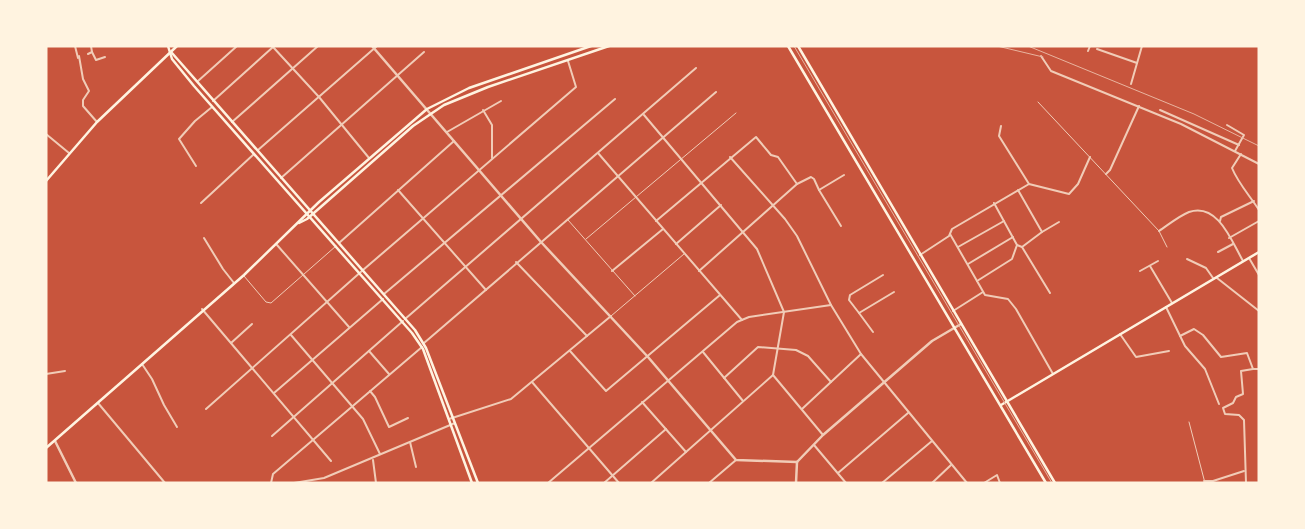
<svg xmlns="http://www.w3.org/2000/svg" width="1305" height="529" font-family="Montserrat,sans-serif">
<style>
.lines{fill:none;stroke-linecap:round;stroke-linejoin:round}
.service{stroke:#f1ccb7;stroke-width:1}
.minor{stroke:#f1ccb7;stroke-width:2}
.tertiary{stroke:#f1ccb7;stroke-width:2.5}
.secondary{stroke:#fff3e0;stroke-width:2.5}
.tram{stroke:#e9b49f;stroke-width:1}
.rail{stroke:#e9b49f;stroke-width:1}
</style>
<rect width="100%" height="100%" fill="#c8553d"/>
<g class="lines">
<g class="service">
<polyline points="1038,102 1159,231 1167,247"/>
<polyline points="568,220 635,296"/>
<polyline points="586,239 736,113"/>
<polyline points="244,276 266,302 271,303 336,246"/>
<polyline points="611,316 684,254"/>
<polyline points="1189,422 1205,483"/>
</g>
<g class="minor">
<polyline points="75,46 78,58"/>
<polyline points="273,47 319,97 369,158"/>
<polyline points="1097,49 1137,63"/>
<polyline points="1088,51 1090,46"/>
<polyline points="92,52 96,60 105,57"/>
<polyline points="88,54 92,52 91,46"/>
<polyline points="79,56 83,79 89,91 83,100 83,106 97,122"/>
<polyline points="1041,56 1051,71 1181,124 1259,164"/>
<polyline points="198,81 237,46"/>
<polyline points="1131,84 1142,46"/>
<polyline points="213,101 273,47"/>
<polyline points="483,110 492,125 492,158"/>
<polyline points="1160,110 1239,145"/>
<polyline points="644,115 757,249 784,312 773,375 823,435"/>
<polyline points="232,122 318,46"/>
<polyline points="1227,125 1244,135 1235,151"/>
<polyline points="1001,126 999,136 1029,184"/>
<polyline points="447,132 501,101"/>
<polyline points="46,134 69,153"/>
<polyline points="258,150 377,46"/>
<polyline points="598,153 742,320"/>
<path d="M1241,154L1232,168C1238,183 1250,196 1259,210"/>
<polyline points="730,157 785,219 797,236 831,305 861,354 967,483"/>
<polyline points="196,166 179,139 195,121 212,107"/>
<polyline points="1106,174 1110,170 1139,106"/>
<polyline points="281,178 424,52"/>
<polyline points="398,190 486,290"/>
<polyline points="819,190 841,226"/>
<polyline points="1018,190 1042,232 1022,247"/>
<polyline points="201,203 254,154"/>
<polyline points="994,203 1017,245 1022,247 1050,293"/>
<polyline points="656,221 756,137 771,155 778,157 797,184"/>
<polyline points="1220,221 1221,217 1254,201"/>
<path d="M1159,231C1168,225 1179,216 1189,212C1218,202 1232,242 1243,261"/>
<polyline points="1042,232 1059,222"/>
<polyline points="950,234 977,281"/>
<polyline points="204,238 223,269 234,283"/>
<polyline points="1229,238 1259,221"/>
<polyline points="339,243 454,141"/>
<polyline points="676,244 721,205"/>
<polyline points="277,245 349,327"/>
<polyline points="1017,245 1012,259 977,281 985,295 1008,299 1016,309 1053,374"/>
<polyline points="958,247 1004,221"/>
<polyline points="1218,252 1233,244"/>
<polyline points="920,255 949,236 952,229 1029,184 1069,194 1078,184 1090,157"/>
<polyline points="1249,258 1259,275"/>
<polyline points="1187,259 1206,268 1213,278"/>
<polyline points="516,262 587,336"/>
<polyline points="968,264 1013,237"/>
<polyline points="1150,266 1172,303"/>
<polyline points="612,271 663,229"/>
<polyline points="699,271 797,184 811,177 814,179 819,190 844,175"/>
<polyline points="1140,271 1158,261"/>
<polyline points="1217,278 1259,311"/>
<polyline points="384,294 615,99"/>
<polyline points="1166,307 1185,346 1205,369 1219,404"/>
<polyline points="202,309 331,461"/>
<polyline points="953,311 983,292"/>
<polyline points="859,313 849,300 850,295 883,275"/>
<polyline points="405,319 696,68"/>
<polyline points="873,332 859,313 894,292"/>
<polyline points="1120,334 1136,357 1169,351"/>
<polyline points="291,335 363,419 380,454"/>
<polyline points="1180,336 1194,329 1203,335 1221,357 1247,353 1253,369 1259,369"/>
<polyline points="231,343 252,324"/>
<polyline points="424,343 716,92"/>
<polyline points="369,351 389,374"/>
<polyline points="570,351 606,391 720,295"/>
<polyline points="703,352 743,401"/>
<polyline points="142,364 152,379 164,405 177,427"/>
<polyline points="46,374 65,371"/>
<polyline points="724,378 758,347 796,350 808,356 831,382"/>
<polyline points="532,382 619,483"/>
<polyline points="370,391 375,397 389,427 408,418"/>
<polyline points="274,393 383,299"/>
<polyline points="642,402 686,452"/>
<polyline points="98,403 165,483"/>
<polyline points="206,409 363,270 576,87 568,61"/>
<polyline points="802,409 861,354"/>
<polyline points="449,419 511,399 611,316"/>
<polyline points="272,436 403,321"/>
<polyline points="410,442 416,467"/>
<polyline points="814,445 846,483"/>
<polyline points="373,460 376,483"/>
<polyline points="838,473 908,413"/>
<polyline points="1204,481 1213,481 1244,471"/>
<polyline points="271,483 273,474 422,347"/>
<polyline points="294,483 324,478 455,423"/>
<polyline points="548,483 737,322 749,317 831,305"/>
<polyline points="604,483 666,429"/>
<polyline points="651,483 773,375"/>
<polyline points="709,483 736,460"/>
<polyline points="882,483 932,441"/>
<polyline points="932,483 951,465"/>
<polyline points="984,483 997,475 1000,483"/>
<polyline points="1246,483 1244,420 1239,415 1225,414 1223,408 1233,403 1236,397 1243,394 1241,371 1253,369"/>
</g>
<g class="tertiary">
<polyline points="372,46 541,242 648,357 736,460 797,462"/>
<polyline points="55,441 76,483"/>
<polyline points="797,462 823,435 932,341 961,324"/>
<polyline points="796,483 797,462"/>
</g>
<g class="secondary">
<polyline points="168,46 172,59 194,86 412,333 423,349 472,483"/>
<polyline points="788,46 1046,483"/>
<polyline points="798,46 1055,483"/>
<polyline points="172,53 415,330 426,348 478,483"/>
<polyline points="46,181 97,122 177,46"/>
<polyline points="299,223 307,219 413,126 444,105 488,87 609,46"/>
<polyline points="1001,405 1259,252"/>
<polyline points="46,448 244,275 319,202 427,109 469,88 591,46"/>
</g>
<polyline class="tram" points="794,46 1052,483"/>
<g class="rail">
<polyline points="997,46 1043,57"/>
<polyline points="1028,46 1194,114 1259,146"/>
</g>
</g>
<rect width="1305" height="529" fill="none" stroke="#fff3e0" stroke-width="95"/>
</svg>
